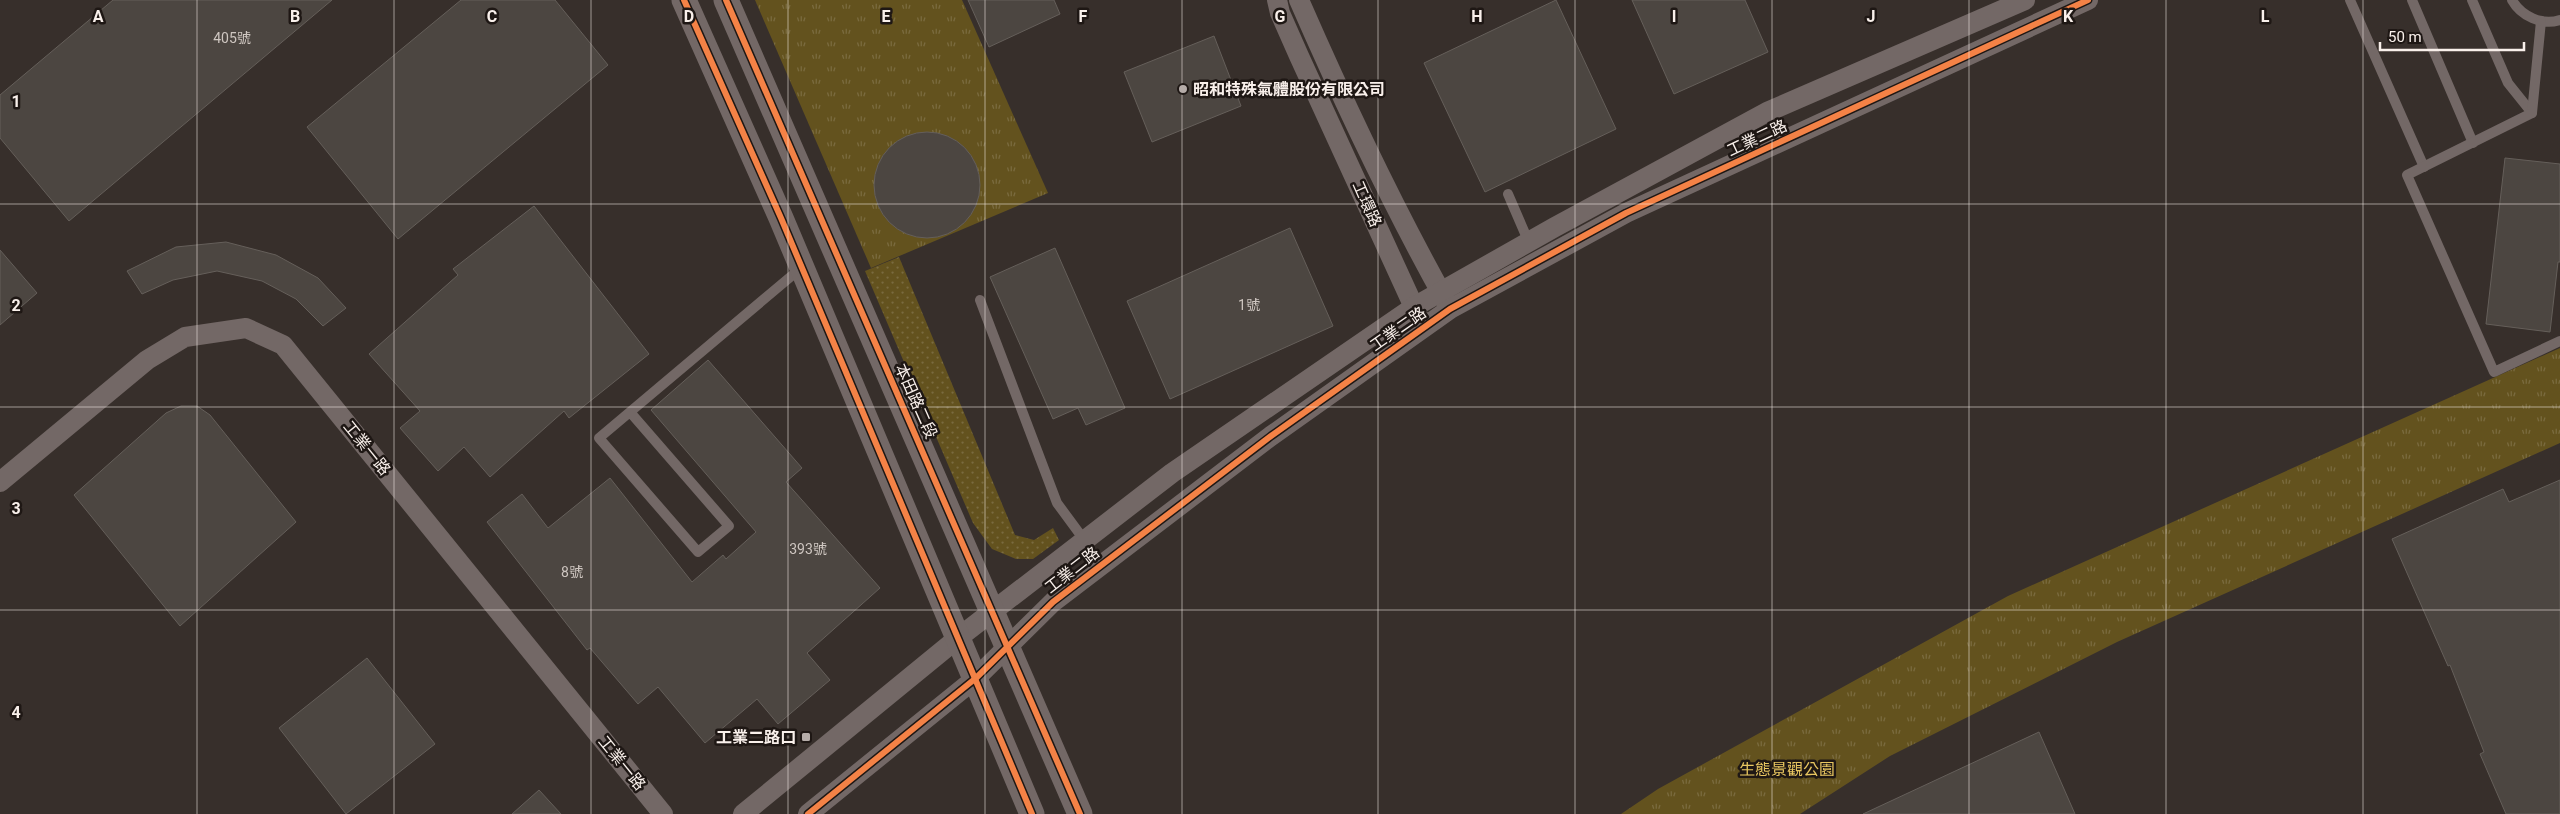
<svg xmlns="http://www.w3.org/2000/svg" width="2560" height="814" font-family="Roboto,'Noto Sans TC',sans-serif">
<style>
.grass{fill:url(#grass-dots)}
.park{fill:url(#park-tufts)}
.building{fill:#4c4641;stroke:#655f5a}
.lines{fill:none;stroke-linecap:round;stroke-linejoin:round}
.service{stroke:#736866;stroke-width:10}
.minor{stroke:#736866;stroke-width:20}
.tertiary{stroke:#736866;stroke-width:25}
.cycleway-casing{stroke:#1e1714;stroke-width:9}
.cycleway{stroke:#f48246;stroke-width:6}
.grid{fill:none;stroke:#f9f0eb;stroke-width:1;stroke-opacity:0.55}
.poi-dot{fill:#b5aca8;stroke:#1e1714;stroke-width:2}
.labels{text-anchor:middle;dominant-baseline:central;stroke-width:5;stroke-linejoin:round;paint-order:stroke}
.number-label{font-size:14px;fill:#cec6c0}
.poi-label{font-size:16px;font-weight:bold;fill:#f9f0eb;stroke:#1e1714;text-anchor:start}
.street-label{font-size:16px;fill:#f9f0eb;stroke:#1e1714}
.park-label{font-size:16px;fill:#e8c660;stroke:#1e1714}
.grid-label{font-size:16px;text-anchor:middle;font-weight:bold;fill:#f9f0eb;stroke:#1e1714;stroke-width:5;stroke-linejoin:round;paint-order:stroke}
</style>
<defs>
<pattern id="grass-dots" width="8" height="8" patternUnits="userSpaceOnUse" patternTransform="scale(1.25)"><rect width="8" height="8" fill="#63521e"/><path d="M2 2h.1M6 6h.1" fill="none" stroke="#7a6b3f" stroke-width="1.8" stroke-linecap="round"/></pattern>
<pattern id="park-tufts" width="24" height="20" patternUnits="userSpaceOnUse" patternTransform="scale(1.25)"><rect width="24" height="20" fill="#63521e"/><path d="M3 7l-1-3M5 7V3M7 7l1-3M15 17l-1-3M17 17v-4M19 17l1-3" fill="none" stroke="#7a6b3f"/></pattern>
</defs>
<rect width="100%" height="100%" fill="#372f2b"/>
<polygon class="grass" points="899,257 1015,535 1034,540 1053,528 1059,540 1033,559 1016,559 992,549 973,523 865,271"/>
<g class="park">
<polygon points="755,0 962,0 1048,193 871,268"/>
<polygon points="2560,348 2560,443 2117,642 1890,756 1800,814 1621,814 1658,789 2008,596"/>
</g>
<g class="building">
<polygon points="113,0 332,0 69,221 0,138 0,95"/>
<polygon points="461,0 555,0 608,65 398,239 307,127"/>
<polygon points="968,0 1054,0 1060,14 989,47"/>
<polygon points="1556,0 1616,129 1485,192 1424,63"/>
<polygon points="1632,0 1745,0 1768,52 1674,94"/>
<polygon points="1214,36 1241,106 1152,142 1124,72"/>
<circle cx="927" cy="185" r="53"/>
<polygon points="2505,158 2560,164 2560,262 2558,262 2550,332 2486,324"/>
<polygon points="534,206 649,354 569,418 564,411 490,477 464,447 438,471 400,428 420,411 369,354 458,275 453,269"/>
<polygon points="1290,228 1333,326 1170,399 1127,301"/>
<polygon points="226,242 276,255 318,278 346,308 323,326 296,299 262,281 217,271 173,280 142,294 127,271 176,247"/>
<polygon points="1055,248 1125,408 1086,425 1078,408 1053,419 990,277"/>
<polygon points="0,250 37,293 0,325"/>
<polygon points="708,360 802,468 786,482 880,588 807,653 830,680 778,724 757,699 705,743 658,687 638,704 590,648 587,650 487,522 522,494 548,528 610,478 692,582 723,555 726,559 756,532 651,410"/>
<polygon points="181,406 197,406 210,415 296,522 180,626 74,495 166,413"/>
<polygon points="2560,480 2560,814 2506,814 2480,754 2484,752 2450,665 2448,666 2392,539 2503,489 2509,502"/>
<polygon points="367,658 435,744 346,814 279,728"/>
<polygon points="2039,732 2075,814 1863,814"/>
<polygon points="539,790 561,814 512,814"/>
</g>
<g class="lines">
<g class="service">
<polyline points="2350,0 2424,167"/>
<polyline points="2412,0 2473,143"/>
<polyline points="2472,0 2508,83 2532,113"/>
<path d="M2512,0C2521,16 2542,26 2560,20"/>
<polyline points="2541,21 2532,113 2407,175 2494,372 2560,341"/>
<polyline points="1508,194 1530,245"/>
<polyline points="980,300 1057,503 1085,541"/>
<polyline points="630,412 729,526 698,552 599,438 801,268"/>
</g>
<g class="minor">
<polyline points="1277,0 1280,13 1299,56 1419,318"/>
<path d="M1299,0C1344,103 1392,205 1447,303"/>
<polyline points="0,482 147,360 185,337 246,328 283,345 663,814"/>
<polyline points="743,814 958,638 1172,473 1414,307 1555,227 1767,112 2025,0"/>
<polyline points="808,814 976,678 1053,602 1271,436 1450,309 1626,213 2088,0"/>
</g>
<g class="tertiary">
<polyline points="684,0 781,218 1032,814"/>
<polyline points="726,0 1080,814"/>
</g>
<g class="cycleway-casing">
<g id="cycleway">
<polyline points="684,0 781,218 1032,814"/>
<polyline points="726,0 1080,814"/>
<polyline points="808,814 976,678 1053,602 1271,436 1450,309 1626,213 2088,0"/>
</g>
</g>
<use href="#cycleway" class="cycleway"/>
</g>
<path class="grid" d="M197,0V814M394,0V814M591,0V814M788,0V814M985,0V814M1182,0V814M1378,0V814M1575,0V814M1772,0V814M1969,0V814M2166,0V814M2363,0V814M0,204H2560M0,407H2560M0,610H2560"/>
<g class="poi-dot">
<circle cx="1183" cy="89" r="5"/>
<rect x="801" y="732" width="10" height="10" rx="2.5"/>
</g>
<g class="labels">
<g class="number-label">
<text x="232" y="38">405號</text>
<text x="1249" y="305">1號</text>
<text x="808" y="549">393號</text>
<text x="572" y="572">8號</text>
</g>
<g class="poi-label">
<text x="1193" y="89">昭和特殊氣體股份有限公司</text>
<text x="796" y="737" text-anchor="end">工業二路口</text>
</g>
<g class="street-label">
<text transform="translate(1757 138) rotate(-25)">工業二路</text>
<text transform="translate(1367 204) rotate(66)">工環路</text>
<text transform="translate(1398 329) rotate(-35)">工業二路</text>
<text transform="translate(916 401) rotate(66)">本田路二段</text>
<text transform="translate(367 448) rotate(51)">工業一路</text>
<text transform="translate(1072 570) rotate(-38)">工業二路</text>
<text transform="translate(622 763) rotate(51)">工業一路</text>
</g>
<g class="park-label">
<text x="1787" y="769">生態景觀公園</text>
</g>
</g>
<g class="grid-label">
<text x="98" y="22">A</text>
<text x="295" y="22">B</text>
<text x="492" y="22">C</text>
<text x="689" y="22">D</text>
<text x="886" y="22">E</text>
<text x="1083" y="22">F</text>
<text x="1280" y="22">G</text>
<text x="1477" y="22">H</text>
<text x="1674" y="22">I</text>
<text x="1871" y="22">J</text>
<text x="2068" y="22">K</text>
<text x="2265" y="22">L</text>
<text x="16" y="107">1</text>
<text x="16" y="311">2</text>
<text x="16" y="514">3</text>
<text x="16" y="718">4</text>
</g>
<path d="M2380 42v8h144v-8" fill="none" stroke="#f9f0eb" stroke-width="2.5"/>
<text x="2388" y="42" font-size="15" fill="#f9f0eb" stroke="#1e1714" stroke-width="4" paint-order="stroke">50 m</text>
</svg>
